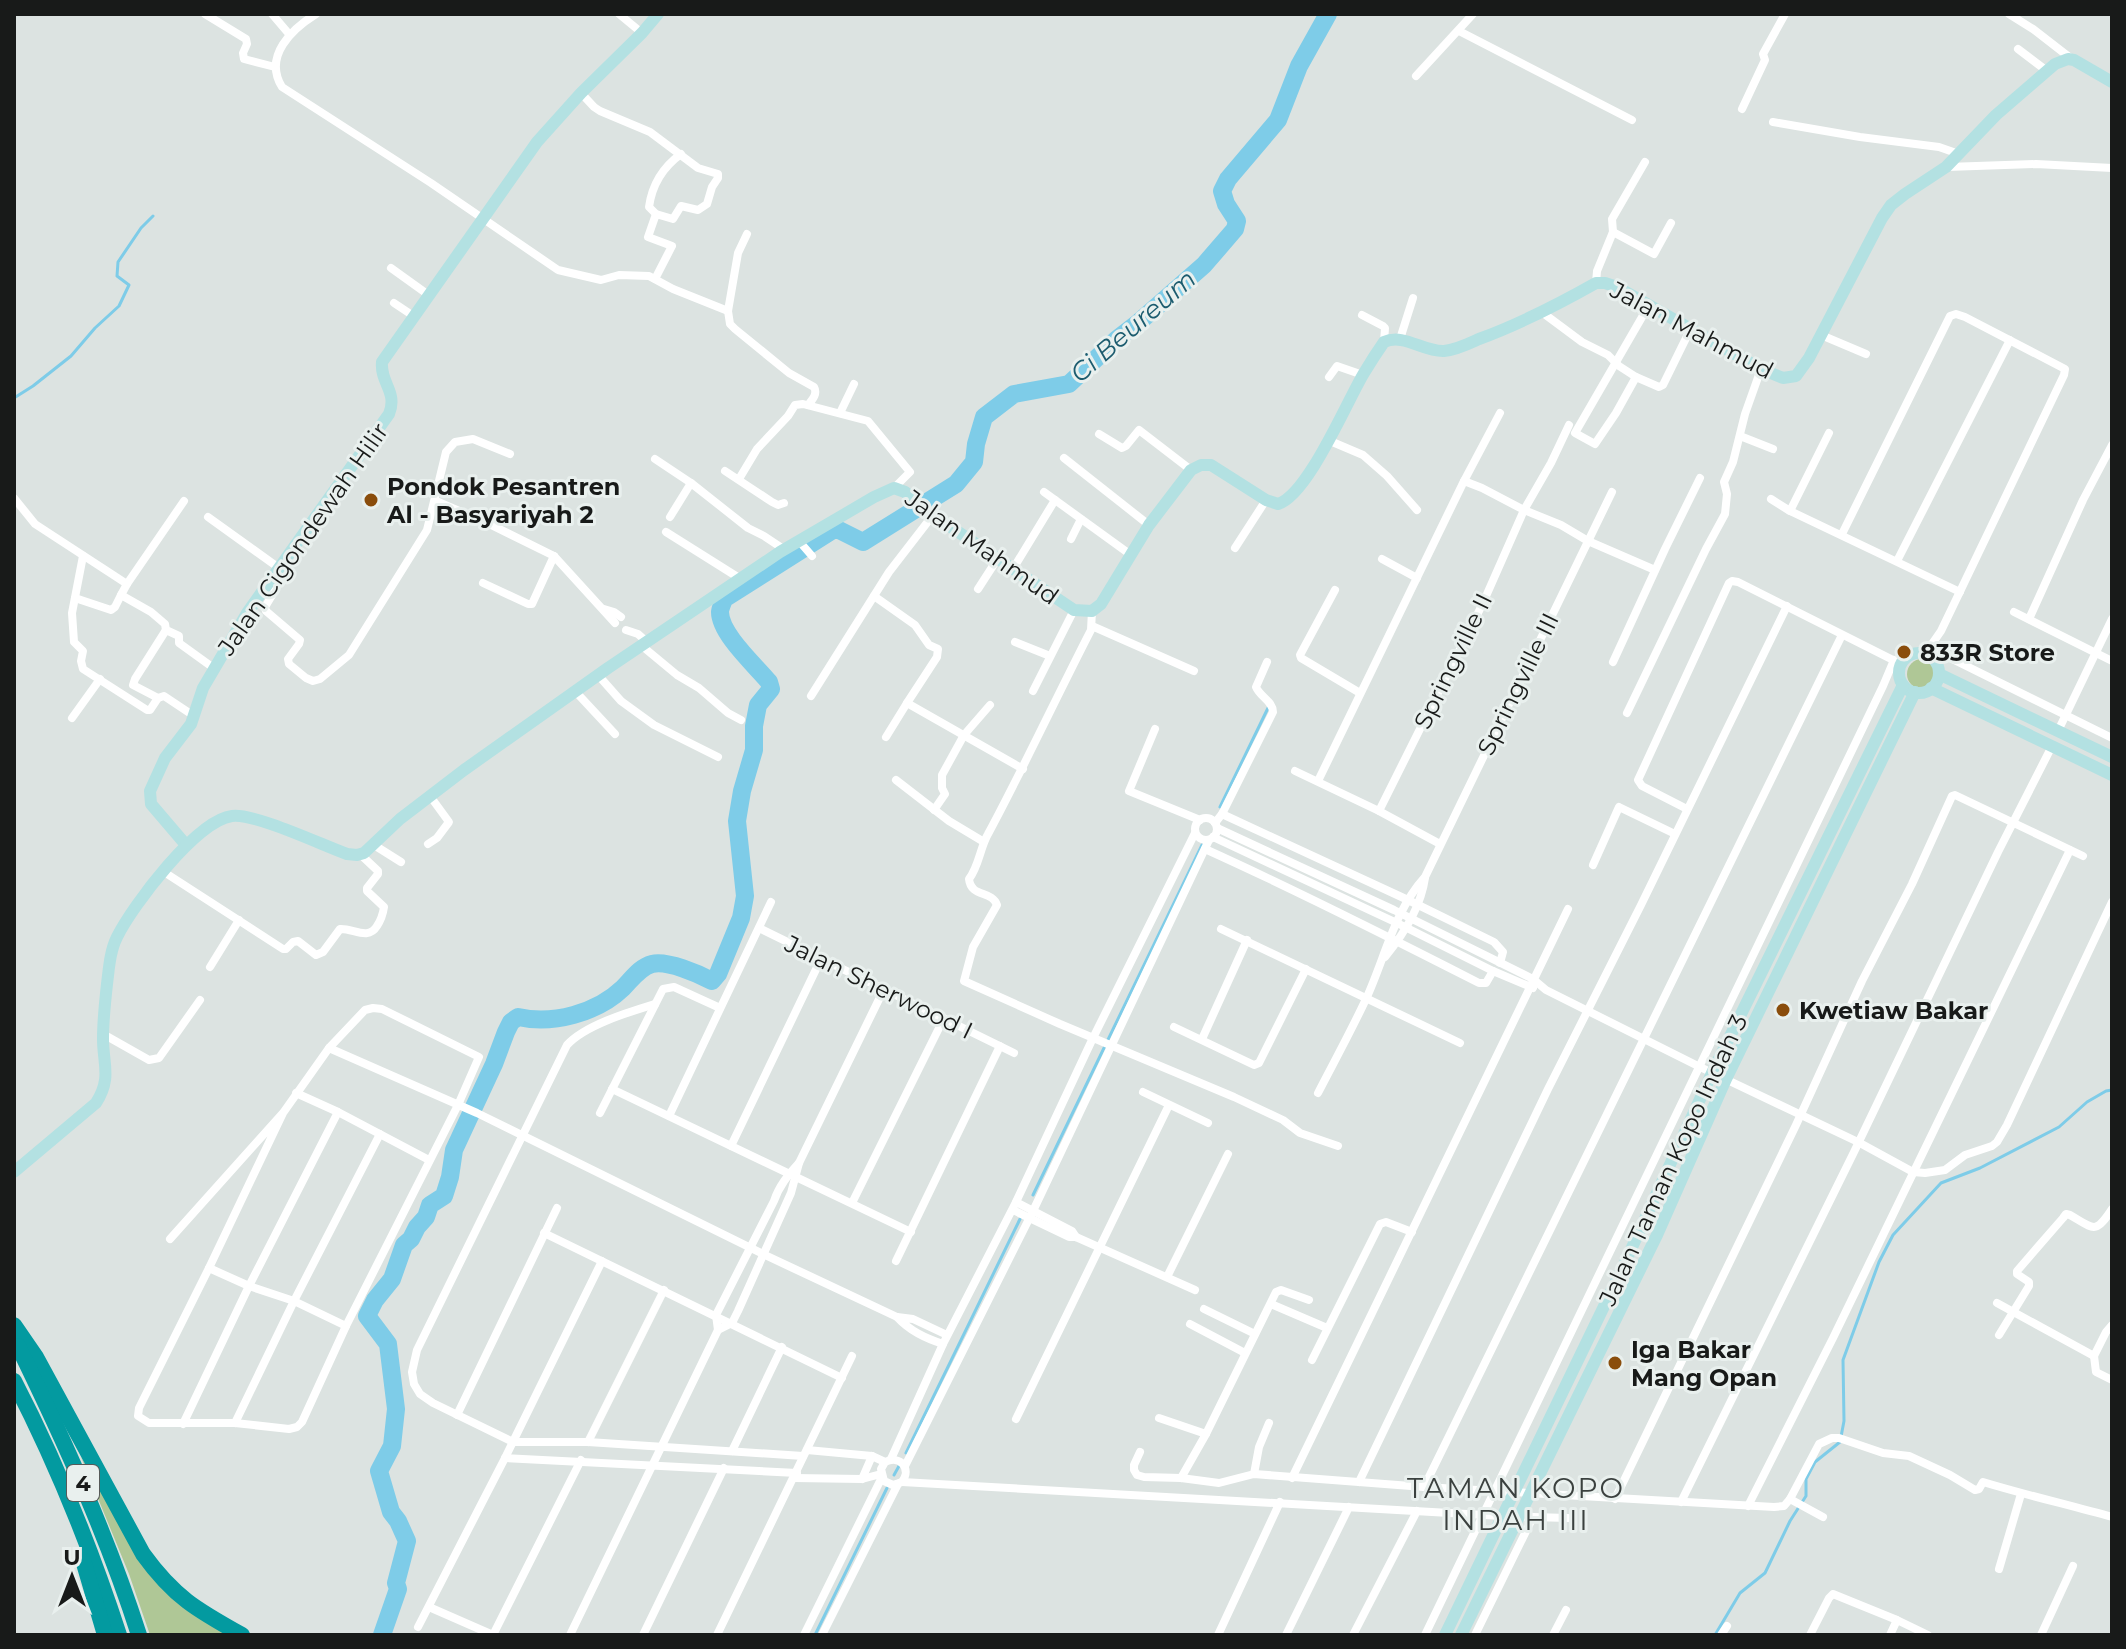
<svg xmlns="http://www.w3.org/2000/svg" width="2126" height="1649" font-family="Montserrat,sans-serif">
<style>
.green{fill:#afc796}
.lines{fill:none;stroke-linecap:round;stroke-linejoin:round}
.stream{stroke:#7ecce8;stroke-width:3}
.river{stroke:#7ecce8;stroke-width:18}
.street{stroke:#fff;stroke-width:8}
.secondary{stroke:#b3e1e2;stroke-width:12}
.highway{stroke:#039aa0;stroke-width:16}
.poi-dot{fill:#8a4d0c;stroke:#e9f0ee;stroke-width:3}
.labels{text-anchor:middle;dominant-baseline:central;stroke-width:6;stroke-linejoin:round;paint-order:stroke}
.shield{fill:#e9f0ee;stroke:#575a59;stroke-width:2}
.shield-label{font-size:22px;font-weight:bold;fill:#181a19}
.street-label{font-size:24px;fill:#181a19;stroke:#e9f0ee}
.poi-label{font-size:24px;font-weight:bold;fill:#181a19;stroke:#e9f0ee;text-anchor:start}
.water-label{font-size:26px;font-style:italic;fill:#1c5c6f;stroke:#e9f0ee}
.quarter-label{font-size:28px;letter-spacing:2px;fill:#3b413f;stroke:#e9f0ee}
</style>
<rect width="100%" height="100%" fill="#dce3e1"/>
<g class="green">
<circle cx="1922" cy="674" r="15"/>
<polygon points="81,1457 138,1556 228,1635 150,1635 129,1574"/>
</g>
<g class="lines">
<g class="stream">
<polyline points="14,398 33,386 71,356 95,328 119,306 129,285 117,276 118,262 141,228 153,216"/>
<polyline points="1220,807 1268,708"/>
<polyline points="1033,1195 1202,845"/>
<polyline points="906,1453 1020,1219"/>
<polyline points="894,1475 899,1466"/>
<polyline points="815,1635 887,1488"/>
<polyline points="1715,1635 1740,1593 1765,1573 1790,1521 1806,1496 1806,1479 1815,1462 1840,1442 1844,1421 1843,1360 1879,1262 1893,1235 1941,1183 1980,1168 2059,1127 2087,1102 2106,1091 2112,1090"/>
</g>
<path class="river" d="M382,1635L398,1589L396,1583L407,1541L398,1521L391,1512L379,1471L392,1446L396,1409L388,1344L367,1316L375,1300L392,1279L404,1245L411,1239L417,1227L426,1217L430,1205L444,1196L450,1177L454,1150L494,1064L506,1032L511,1022L518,1017C553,1025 597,1013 623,988C632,979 640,967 652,964C667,960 699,974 712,981L718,974L741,918L745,896L737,821L742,791L754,750V726L758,705L771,689L769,682C756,666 720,634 720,612C720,609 723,602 724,599L833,530H839L863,542L956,484L974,462L976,444L984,417L1014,394L1069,384L1117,339L1139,322L1204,265L1235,229L1237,221L1226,204L1222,191L1228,179L1278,120L1299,66L1328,14"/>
<g class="street">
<polyline points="205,14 246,39 247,44 243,53 244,59 275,67"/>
<polyline points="272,14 289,34"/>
<path d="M316,14C292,29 263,56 282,87L431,183L558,270L601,280L619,275L649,276L673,289L728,311"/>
<polyline points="619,14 642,33"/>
<polyline points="2009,14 2033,29 2073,60"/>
<polyline points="1459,31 1632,120"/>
<polyline points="2018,49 2047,71"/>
<polyline points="1416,76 1473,14"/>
<polyline points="581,93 594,107 600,111 650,132 698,168 718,174 718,178 712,187 707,204 698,210 681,206 673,219 656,214 648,237 672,246 655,279"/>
<polyline points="1742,109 1765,60 1763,54 1785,14"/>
<polyline points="1773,122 1860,137 1939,147 1959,154"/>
<polyline points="1947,167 2036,164 2112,168"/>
<path d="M656,214L649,207C652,185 663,167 681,154"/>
<polyline points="1613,232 1654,254 1671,223"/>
<path d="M747,234L738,253L728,311L730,324L735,329L789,373L814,387C818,394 812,400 808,405"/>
<polyline points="391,268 430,296"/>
<polyline points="1596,283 1597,271 1613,232 1612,219 1645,162"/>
<polyline points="394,303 415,317"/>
<polyline points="1543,313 1582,342 1608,355 1619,366 1636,377 1659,387 1663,385 1691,328"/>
<polyline points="1362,315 1383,326 1385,328 1384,342"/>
<polyline points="1821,335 1866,354"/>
<polyline points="1400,339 1413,298"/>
<polyline points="1329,377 1337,366 1363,375"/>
<polyline points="1636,377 1616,413 1595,444 1575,433 1649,305"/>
<polyline points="840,413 854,384"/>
<polyline points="1099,434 1122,448 1126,446 1139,430 1191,470"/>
<polyline points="1740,436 1773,449"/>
<polyline points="1330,441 1363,455 1387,476 1417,510"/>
<polyline points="1064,458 1149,525"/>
<polyline points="655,459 691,483 748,528 764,536 785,550"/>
<polyline points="725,471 772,502 778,505 784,503"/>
<polyline points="739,479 757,449 788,416 795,405 803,404 868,421 910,472 894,488"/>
<polyline points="1464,481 1482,488 1524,510 1561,525 1588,541 1655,570"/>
<polyline points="1044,492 1131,555"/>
<polyline points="14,498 35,524 127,584 121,595 151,612 165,624 166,630 179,636 179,643 215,669"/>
<polyline points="1771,499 1790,511 1960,592"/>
<polyline points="436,501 485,522 554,556 615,623"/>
<polyline points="1790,511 1829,433"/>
<polyline points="208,517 279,568"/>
<polyline points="670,517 691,483"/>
<polyline points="666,532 736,576 739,580"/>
<polyline points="1842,534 1950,316 1956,314 1965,317 2065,369 2064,375 1941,631 1925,654"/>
<polyline points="1071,539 1081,519"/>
<polyline points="799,541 812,556"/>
<polyline points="1235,548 1266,500"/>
<polyline points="83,556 72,613 74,642 83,651 81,661 83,669 147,710 150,710 158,698 164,696 194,716"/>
<polyline points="1382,559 1417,578"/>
<polyline points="1897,561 2010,340"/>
<polyline points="1013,569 1055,500"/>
<polyline points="483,583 528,604 532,604 554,556"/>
<polyline points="127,584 184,501"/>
<polyline points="267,584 274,592 265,607 266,611 300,640 299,644 288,659 289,664 306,678 313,681 320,679 349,655 427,530 446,452 455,442 473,439 510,454"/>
<polyline points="978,589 998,558"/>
<polyline points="1335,590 1300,655 1301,658 1360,693"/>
<polyline points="874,596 915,625 929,645 938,649 937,657 907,703 1023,769"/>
<polyline points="75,598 111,610 115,607 121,595"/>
<polyline points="604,609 614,612 621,617"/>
<path d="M1092,611L1091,630C1056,698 1024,767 988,834C980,848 979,866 969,879C971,898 992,890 997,905L973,947L964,981L1060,1024L1234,1097L1283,1120L1300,1133L1338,1146"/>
<polyline points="2014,612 2112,661"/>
<polyline points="2029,619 2083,500 2112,445"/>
<polyline points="1092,626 1194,671"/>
<polyline points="626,630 638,634 647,642"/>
<polyline points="1015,642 1050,656"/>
<polyline points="642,646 677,675 699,688 728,713 741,720"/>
<polyline points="1930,648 2112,738"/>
<polyline points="1613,662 1665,549 1700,478"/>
<polyline points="598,675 621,701 654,725 718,757"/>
<polyline points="575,691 615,734"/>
<polyline points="1033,691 1074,610"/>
<polyline points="811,696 889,572 933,515"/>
<polyline points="158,698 133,685 135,679 166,630"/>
<polyline points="1627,713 1706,549 1725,514 1727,494 1724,482 1733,462 1745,414 1761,369"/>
<polyline points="72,718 100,679"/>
<polyline points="1155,729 1129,791 1200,820"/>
<polyline points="2058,731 2112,619"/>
<polyline points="886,737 907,703"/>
<polyline points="1295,771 1379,811 1440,844"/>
<polyline points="896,780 949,821 984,842"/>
<polyline points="1318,781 1464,481 1500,413"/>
<polyline points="1687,809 1642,786 1638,780 1729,583 1732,581 1738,582 1901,664"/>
<polyline points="934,810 945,794 942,788 942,775 964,735 990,705"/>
<polyline points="1379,811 1483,603 1524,510 1551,463 1569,425"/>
<polyline points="1222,814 1408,900 1494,942 1503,952 1500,963"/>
<circle cx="1206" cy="829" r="11"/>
<path d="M1215,823L1222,814L1273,712C1273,701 1260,697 1256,687L1267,662"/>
<polyline points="1217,828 1394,910 1533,979 1546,990 1700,1067 1858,1142 1913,1172 1925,1173 1945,1170 1965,1155 1992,1146 1997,1142 2007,1125 2112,902"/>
<polyline points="1213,837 1397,923 1493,971 1533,988"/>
<polyline points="428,844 437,838 449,822 430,796"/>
<polyline points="374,845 401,862"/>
<path d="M1205,849C1298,891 1389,937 1479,983H1486L1493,971"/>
<polyline points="1593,865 1619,807 1675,834"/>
<path d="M164,872L283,949H286L293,942L298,941L316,955L323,952L340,929C353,928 368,941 377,926C381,920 383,914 384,907L367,891V888L378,874V871L360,854"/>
<polyline points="759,928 1014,1053"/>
<polyline points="1221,929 1460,1043"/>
<path d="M1385,957C1403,935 1421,906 1425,878"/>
<polyline points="210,967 239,920"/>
<path d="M655,1004C629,1012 585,1025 567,1045L417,1350L412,1372L414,1384L420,1394L433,1403L513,1442H588L803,1456"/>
<polyline points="1174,1027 1254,1065 1259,1063 1306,969"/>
<polyline points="103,1034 149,1060 159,1058 200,1000"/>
<polyline points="1202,1039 1247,940"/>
<polyline points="329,1048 477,1113 765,1255 897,1317"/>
<polyline points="612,1089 911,1232"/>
<polyline points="1143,1092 1208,1123"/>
<polyline points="296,1093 338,1112 429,1160"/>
<path d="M1318,1093C1334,1062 1351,1031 1366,999C1385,958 1394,911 1425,877L1612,492"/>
<polyline points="600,1113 663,989 674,987 720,1008"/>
<polyline points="669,1116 771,902"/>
<polyline points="731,1146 821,959"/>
<polyline points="1016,1202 1072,1231 1076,1237"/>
<polyline points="852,1203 944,1018"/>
<polyline points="1013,1210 1069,1237 1076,1237 1195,1290"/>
<polyline points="544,1233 842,1378"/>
<polyline points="170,1239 283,1113 329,1048 365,1010 373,1008 382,1009 479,1057 458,1105 346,1326 302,1422 297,1427 289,1429 235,1423 149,1423 138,1416 139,1408 209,1268 283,1113"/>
<polyline points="896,1261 1000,1046"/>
<polyline points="209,1268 249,1286 294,1301 346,1326"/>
<polyline points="1167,1277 1228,1154"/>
<polyline points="1997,1303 2094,1356 2106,1332 2112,1325"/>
<polyline points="1271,1304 1327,1328"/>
<polyline points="1204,1309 1255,1334"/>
<polyline points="1190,1324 1245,1353"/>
<polyline points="718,1330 732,1323 738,1311 791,1193 799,1163 884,989"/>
<path d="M1999,1335L2029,1286V1282L2017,1274V1271L2063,1218L2066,1214L2070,1215C2094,1229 2095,1235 2112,1209"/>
<path d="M943,1344C925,1338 910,1331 897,1317L913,1319L947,1335"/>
<polyline points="2094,1356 2096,1372 2112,1380"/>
<polyline points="1312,1360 1380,1224 1386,1222 1412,1232"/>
<polyline points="457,1415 557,1208"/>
<polyline points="1159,1418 1206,1434"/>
<polyline points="1016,1419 1169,1105"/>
<polyline points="235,1423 294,1301 380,1134"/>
<polyline points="183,1424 249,1286 338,1112"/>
<polyline points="588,1442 664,1290"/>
<path d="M807,1450L872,1456L885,1462C900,1455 912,1468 902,1482L893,1485L884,1481L881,1469L885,1462"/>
<polyline points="732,1451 782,1347"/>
<path d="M1140,1452L1134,1465V1470L1137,1475L1144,1477L1181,1478L1219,1483L1254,1474L1424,1487L1774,1507L1784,1506L1790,1499L1819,1444L1832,1438H1839L1883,1453L1909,1456L1950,1475L1975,1490L1979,1489L1983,1482C2026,1495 2069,1505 2112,1517"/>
<polyline points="505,1458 797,1473"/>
<polyline points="891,1459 943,1344 1016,1202 1092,1040 1195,833"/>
<polyline points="905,1466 1033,1211 1209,840"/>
<polyline points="1254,1474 1259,1447 1269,1423"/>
<polyline points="794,1478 862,1479 881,1474"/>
<polyline points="1181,1478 1206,1434 1276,1292 1281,1290 1309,1300"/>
<polyline points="1292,1478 1568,909"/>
<polyline points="862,1479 872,1456"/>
<polyline points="902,1482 1502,1516 1568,1518"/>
<polyline points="1359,1482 1548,1089 1641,905 1787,606"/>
<polyline points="1424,1487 1842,635"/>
<polyline points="1615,1499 1796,1125 1862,981 1912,884 1952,796 1955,795 2083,856"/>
<polyline points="1790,1499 1823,1517"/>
<polyline points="1681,1502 1854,1152 1998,852 2052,746"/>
<polyline points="1748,1506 1833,1338 2070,850"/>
<polyline points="1999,1569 2021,1494"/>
<polyline points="429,1607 493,1635"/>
<polyline points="418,1627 505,1458 602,1261"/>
<polyline points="493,1635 581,1460"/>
<path d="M570,1635L718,1330L716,1315L774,1201C779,1186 788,1175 799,1163"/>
<polyline points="643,1635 724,1468"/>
<polyline points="717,1635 852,1356"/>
<polyline points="804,1635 882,1477"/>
<polyline points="822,1635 898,1484"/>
<polyline points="1218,1635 1280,1502"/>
<polyline points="1286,1635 1349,1507"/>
<polyline points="1353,1635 1417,1511"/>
<polyline points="1425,1635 1883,686 1894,660"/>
<polyline points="1475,1635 1533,1517"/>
<polyline points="1553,1635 1566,1610"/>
<polyline points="1721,1635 1727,1626"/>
<polyline points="1810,1635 1829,1598 1833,1594 1897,1620 1928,1635"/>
<polyline points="1890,1635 1897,1620"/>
<polyline points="2041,1635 2073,1566"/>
</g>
<g class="secondary">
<circle cx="1919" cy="673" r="20"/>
<polyline points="1939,674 2112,757"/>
<polyline points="1931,688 2112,775"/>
<path d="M186,845L151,804L150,791L165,758L191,724L203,688L247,613L389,414C398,392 380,383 382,362L537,142L581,93L642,33L658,14"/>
<path d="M14,1172L96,1103C112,1078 103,1064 103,1039C103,1021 105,1002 107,984C109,968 110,951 117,937C133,905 197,820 232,816C255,813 322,845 347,854L357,855L364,853L400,819L464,770L608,668L780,552L874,497L894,488L905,492L933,515L1074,610L1092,611L1101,604L1149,525L1191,470L1201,465H1211L1266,500L1278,504C1308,495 1347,401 1364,373C1370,363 1377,352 1384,342C1404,333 1423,352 1444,351C1456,350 1468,344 1479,339C1520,324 1557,305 1596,283H1605L1617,287L1761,369L1783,378L1796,376L1809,358L1882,218L1891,205L1905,194L1946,167L1996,115L2055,64L2068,59L2074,60L2112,82"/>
<polyline points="1445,1635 1623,1267 1712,1073 1903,685"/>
<polyline points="1461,1635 1657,1235 1726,1079 1915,692"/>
</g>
<g class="highway">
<path d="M14,1325L36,1357L143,1554C174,1597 197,1610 242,1635"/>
<path d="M18,1346C64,1440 107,1535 139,1635"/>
<path d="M14,1381C56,1462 91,1549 119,1635"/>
<polyline points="83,1560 105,1635"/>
</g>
</g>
<g class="poi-dot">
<circle cx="371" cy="500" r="8"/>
<circle cx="1904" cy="652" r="8"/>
<circle cx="1783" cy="1010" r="8"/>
<circle cx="1615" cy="1363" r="8"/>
</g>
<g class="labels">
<rect class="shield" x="67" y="1465" width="32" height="36" rx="6"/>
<g class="shield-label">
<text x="83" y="1483">4</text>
</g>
<g class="street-label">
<text transform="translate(1692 330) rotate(28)">Jalan Mahmud</text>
<text transform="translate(303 539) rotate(-55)">Jalan Cigondewah Hilir</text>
<text transform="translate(982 547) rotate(35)">Jalan Mahmud</text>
<text transform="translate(1453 661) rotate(-64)">Springville II</text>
<text transform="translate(1518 684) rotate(-64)">Springville III</text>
<text transform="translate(879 987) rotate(26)">Jalan Sherwood I</text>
<text transform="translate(1673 1160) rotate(-65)">Jalan Taman Kopo Indah 3</text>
</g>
<g class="poi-label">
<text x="387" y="486">Pondok Pesantren<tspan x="387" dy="28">Al - Basyariyah 2</tspan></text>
<text x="1920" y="652">833R Store</text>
<text x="1799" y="1010">Kwetiaw Bakar</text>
<text x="1631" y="1349">Iga Bakar<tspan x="1631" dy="28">Mang Opan</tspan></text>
</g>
<g class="water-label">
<text transform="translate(1133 326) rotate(-41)">Ci Beureum</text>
</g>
<g class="quarter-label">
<text x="1516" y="1488">TAMAN KOPO<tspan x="1516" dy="32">INDAH III</tspan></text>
</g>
</g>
<rect width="2126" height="1649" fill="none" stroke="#181a19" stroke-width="32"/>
<g transform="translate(72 1577)" stroke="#e9f0ee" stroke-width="6" paint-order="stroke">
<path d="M0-6L14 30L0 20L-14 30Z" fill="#181a19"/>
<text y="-12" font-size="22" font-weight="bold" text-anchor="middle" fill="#181a19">U</text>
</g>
</svg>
